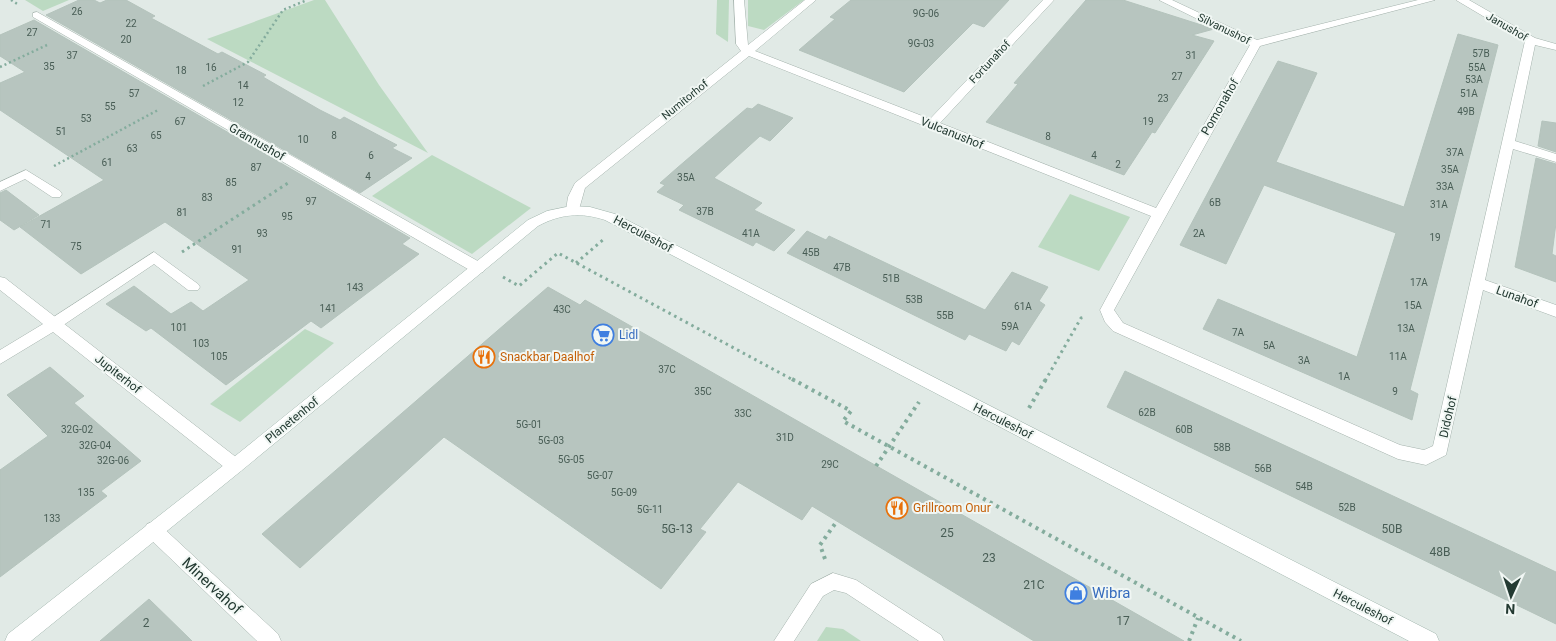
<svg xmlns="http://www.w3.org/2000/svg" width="1556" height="641" font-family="Roboto,sans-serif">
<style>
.green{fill:#bcdac2}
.building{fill:#b7c5bf;stroke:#b4c3bc}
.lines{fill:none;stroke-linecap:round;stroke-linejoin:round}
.lane-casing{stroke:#a4b2ac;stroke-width:1}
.street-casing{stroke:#a4b2ac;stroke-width:1}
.secondary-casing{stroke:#a1b5ad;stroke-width:1}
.path-far2{stroke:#84ac9d;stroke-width:2.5;stroke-dasharray:2 3;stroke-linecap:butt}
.path-far1{stroke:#84ac9d;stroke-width:3;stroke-dasharray:2.5 4;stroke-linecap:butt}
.path{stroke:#84ac9d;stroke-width:4;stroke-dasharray:3 4.5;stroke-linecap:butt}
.lane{fill:#fff;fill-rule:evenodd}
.street{fill:#fff;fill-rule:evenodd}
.secondary{fill:#fff;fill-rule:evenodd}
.labels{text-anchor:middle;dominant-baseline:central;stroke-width:4;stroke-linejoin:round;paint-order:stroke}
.number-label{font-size:10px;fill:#485d55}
.far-street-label{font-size:11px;fill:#233a32;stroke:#f1f7f4}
.street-label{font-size:12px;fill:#233a32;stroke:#f1f7f4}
.shop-label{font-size:12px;fill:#366cbe;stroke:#f1f7f4;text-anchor:start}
.food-label{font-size:12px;fill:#c56008;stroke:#f1f7f4;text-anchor:start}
.near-number-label{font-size:12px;fill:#485d55}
.near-street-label{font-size:15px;fill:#233a32;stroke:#f1f7f4}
.near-shop-label{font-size:15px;fill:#366cbe;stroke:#f1f7f4;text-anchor:start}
</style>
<rect width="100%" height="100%" fill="#e1eae6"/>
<g class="green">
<polygon points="25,0 69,0 43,11"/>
<polygon points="314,0 325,0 379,85 428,153 207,39"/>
<polygon points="717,0 729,0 728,42 716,34"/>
<polygon points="748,0 804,0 764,30 748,26"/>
<polygon points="432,155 531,208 472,254 372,196"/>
<polygon points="1070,194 1130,217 1099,271 1038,247"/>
<polygon points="305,329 334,343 240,422 210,404"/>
<polygon points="826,627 843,629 861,641 817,641"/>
</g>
<g class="building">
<polygon points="79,0 94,0 100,3 107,0 126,0 155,16 151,18 218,54 222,52 266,75 263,77 320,110 340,120 344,117 397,145 392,148 412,158 360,193 46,15"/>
<polygon points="851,0 1009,0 984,27 973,23 904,92 799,50 835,19 830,17"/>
<polygon points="1086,0 1123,0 1214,29 1192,35 1214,41 1155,133 1152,132 1124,175 986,122 1018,84 1014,83"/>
<polygon points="34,20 410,238 402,244 419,254 321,328 311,321 226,385 151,328 146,331 106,304 134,286 171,314 191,302 203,311 249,280 236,271 165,222 81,274 20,227 104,180 0,110 0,83 25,72 0,56 0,35"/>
<polygon points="1458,34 1498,45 1410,390 1418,394 1412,420 1203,329 1218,299 1357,357 1396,233 1264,185 1226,264 1180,245 1278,61 1317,73 1276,162 1404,207"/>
<polygon points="758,104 793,118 770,141 760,136 714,178 762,203 754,210 795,230 774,251 756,242 753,246 679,210 684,205 657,192 665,185 660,183 677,168 747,108 752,109"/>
<polygon points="1542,121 1556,123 1556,152 1538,146"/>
<polygon points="1536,158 1556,164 1556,223 1552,254 1556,256 1556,282 1515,267"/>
<polygon points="6,190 39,215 14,230 0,220 0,193"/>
<polygon points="807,231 826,240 829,236 985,310 1012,272 1048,287 1039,301 1045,305 1019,345 1012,341 1006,351 969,334 965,340 787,253"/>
<polygon points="548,287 580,305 585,300 1184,641 1034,641 812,506 802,520 738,482 700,529 706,532 661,589 444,437 300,568 262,534"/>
<polygon points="50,367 84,396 74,403 141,461 101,491 107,496 0,577 0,470 48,436 7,395"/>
<polygon points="1125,371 1556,572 1556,624 1107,407"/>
<polygon points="149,599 192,641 100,641"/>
</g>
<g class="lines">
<g class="lane-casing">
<g id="lane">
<polygon points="26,170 60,191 62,194 60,197 52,197 25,179 0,191 0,182"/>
<polygon points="154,252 198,284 200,287 198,290 188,290 154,264 59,328 49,328 47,324 49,320"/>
<polygon points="833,573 856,580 941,635 944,641 919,641 846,593 834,590 823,596 794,641 774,641 811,584"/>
</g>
</g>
<g class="street-casing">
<g id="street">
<polygon points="734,0 744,0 748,45 805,0 816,0 755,51 930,119 1043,0 1054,0 940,123 1156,208 1250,45 1159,0 1172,0 1257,40 1418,0 1435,0 1260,46 1114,310 1123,323 1400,445 1424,450 1433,446 1525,41 1456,0 1469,0 1535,38 1556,44 1556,50 1535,45 1515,141 1556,154 1556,162 1513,149 1485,280 1556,305 1556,317 1483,290 1446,455 1426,465 1398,459 1113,331 1105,322 1100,310 1151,216 749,56 585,188 578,213 568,213 566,210 568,197 575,183 741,51 736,44"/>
<polygon points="37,12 483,264 485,268 483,272 473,272 33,17 33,13"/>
<polygon points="0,277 5,278 241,461 244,466 241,471 235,473 229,471 53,332 0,364 0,350 43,324 0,290"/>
<polygon points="153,522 159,524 278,634 281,641 257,641 147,536 144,530 147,524"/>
</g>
</g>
<g class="secondary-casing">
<path id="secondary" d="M571,206L590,207L615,214L1436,634L1439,641H1409L605,220C581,212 560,214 538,226L241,471L31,641H5L8,634L229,461L528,220L547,211Z"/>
</g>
<g class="path-far2">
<polyline points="11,0 19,5"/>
<polyline points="0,67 47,45"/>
<polyline points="203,86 248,62 283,10 307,0"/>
<polyline points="54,166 158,110"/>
</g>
<g class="path-far1">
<polyline points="182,252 288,183"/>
<polyline points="576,263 604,239"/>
<polyline points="503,277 519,286 558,253 795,381"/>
<polyline points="1045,381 1081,318 1085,317"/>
</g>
<g class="path">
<polyline points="792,379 851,411 843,421 1241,641"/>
<polyline points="1029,408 1046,379"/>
<polyline points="876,466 919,402"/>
<polyline points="825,559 820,545 837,521"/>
<polyline points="1189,641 1198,618"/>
</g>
<use href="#lane" class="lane"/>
<use href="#street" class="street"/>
<use href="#secondary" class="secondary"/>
</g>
<defs>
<g id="supermarket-ring" transform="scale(1.125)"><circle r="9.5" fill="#f1f7f4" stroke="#3f7fe0" stroke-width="1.5"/><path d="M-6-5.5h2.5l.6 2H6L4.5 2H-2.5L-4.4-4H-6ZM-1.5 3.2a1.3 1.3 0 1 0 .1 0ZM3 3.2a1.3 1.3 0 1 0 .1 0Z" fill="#3f7fe0"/></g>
<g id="restaurant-ring" transform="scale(1.125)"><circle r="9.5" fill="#f1f7f4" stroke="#e8710a" stroke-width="1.5"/><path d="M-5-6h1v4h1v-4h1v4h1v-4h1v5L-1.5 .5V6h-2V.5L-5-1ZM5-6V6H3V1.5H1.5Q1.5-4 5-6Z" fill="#e8710a"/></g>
<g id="shop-ring" transform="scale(1.125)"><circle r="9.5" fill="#f1f7f4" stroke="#3f7fe0" stroke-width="1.5"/><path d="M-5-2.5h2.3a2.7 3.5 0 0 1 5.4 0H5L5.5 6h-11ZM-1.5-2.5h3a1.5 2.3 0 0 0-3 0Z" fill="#3f7fe0"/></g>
</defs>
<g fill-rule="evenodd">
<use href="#supermarket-ring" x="603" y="335"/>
<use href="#restaurant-ring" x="484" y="357"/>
<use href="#restaurant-ring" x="897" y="508"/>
<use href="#shop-ring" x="1076" y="593"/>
</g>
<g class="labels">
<g class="number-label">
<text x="77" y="11">26</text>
<text x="926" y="13">9G-06</text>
<text x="131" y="23">22</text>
<text x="32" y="32">27</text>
<text x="126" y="39">20</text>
<text x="921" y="43">9G-03</text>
<text x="1481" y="53">57B</text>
<text x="72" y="55">37</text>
<text x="1191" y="55">31</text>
<text x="49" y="66">35</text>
<text x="211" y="67">16</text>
<text x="1477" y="67">55A</text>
<text x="181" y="70">18</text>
<text x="1177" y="76">27</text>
<text x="1474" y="79">53A</text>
<text x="243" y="85">14</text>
<text x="134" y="93">57</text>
<text x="1469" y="93">51A</text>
<text x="1163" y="98">23</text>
<text x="238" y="102">12</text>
<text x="110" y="106">55</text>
<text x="1466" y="111">49B</text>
<text x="86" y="118">53</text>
<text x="180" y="121">67</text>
<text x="1148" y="121">19</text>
<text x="61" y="131">51</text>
<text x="156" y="135">65</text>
<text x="334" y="135">8</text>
<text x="1048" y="136">8</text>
<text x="303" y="139">10</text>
<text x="132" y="148">63</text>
<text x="1455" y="152">37A</text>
<text x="371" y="155">6</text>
<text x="1094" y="155">4</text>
<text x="107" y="162">61</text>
<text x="1118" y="164">2</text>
<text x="256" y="167">87</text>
<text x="1450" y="169">35A</text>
<text x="368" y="176">4</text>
<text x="686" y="177">35A</text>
<text x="231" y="182">85</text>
<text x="1445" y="186">33A</text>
<text x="207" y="197">83</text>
<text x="311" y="201">97</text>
<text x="1215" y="202">6B</text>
<text x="1439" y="204">31A</text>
<text x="705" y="211">37B</text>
<text x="182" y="212">81</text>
<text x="287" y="216">95</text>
<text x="46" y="224">71</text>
<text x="262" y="233">93</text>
<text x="751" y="233">41A</text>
<text x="1199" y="233">2A</text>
<text x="1435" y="237">19</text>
<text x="76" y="246">75</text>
<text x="237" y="249">91</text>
<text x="811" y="252">45B</text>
<text x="842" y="267">47B</text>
<text x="891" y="278">51B</text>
<text x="1419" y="282">17A</text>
<text x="355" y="287">143</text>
<text x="914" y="299">53B</text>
<text x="1413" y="305">15A</text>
<text x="1023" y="306">61A</text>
<text x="328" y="308">141</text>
<text x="562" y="309">43C</text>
<text x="945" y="315">55B</text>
<text x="1010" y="326">59A</text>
<text x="179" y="327">101</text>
<text x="1406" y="328">13A</text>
<text x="1238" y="332">7A</text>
<text x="201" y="343">103</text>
<text x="1269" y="345">5A</text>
<text x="219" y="356">105</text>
<text x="1398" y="356">11A</text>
<text x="1304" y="360">3A</text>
<text x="667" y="369">37C</text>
<text x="1344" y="376">1A</text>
<text x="703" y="391">35C</text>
<text x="1395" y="391">9</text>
<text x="1147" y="412">62B</text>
<text x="743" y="413">33C</text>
<text x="529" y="424">5G-01</text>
<text x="77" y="429">32G-02</text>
<text x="1184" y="429">60B</text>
<text x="785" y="437">31D</text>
<text x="551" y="440">5G-03</text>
<text x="95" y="445">32G-04</text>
<text x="1222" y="447">58B</text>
<text x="571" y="459">5G-05</text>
<text x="113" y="460">32G-06</text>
<text x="830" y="464">29C</text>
<text x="1263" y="468">56B</text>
<text x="600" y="475">5G-07</text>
<text x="1304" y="486">54B</text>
<text x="86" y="492">135</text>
<text x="624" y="492">5G-09</text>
<text x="1347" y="507">52B</text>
<text x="650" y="509">5G-11</text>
<text x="52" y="518">133</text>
</g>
<g class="far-street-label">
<text transform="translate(1507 27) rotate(30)">Janushof</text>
<text transform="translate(1224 29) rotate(26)">Silvanushof</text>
<text transform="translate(990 62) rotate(-47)">Fortunahof</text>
<text transform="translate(685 100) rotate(-39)">Numitorhof</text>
</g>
<g class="street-label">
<text transform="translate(1220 107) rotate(-60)">Pomonahof</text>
<text transform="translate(952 133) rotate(22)">Vulcanushof</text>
<text transform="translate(257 142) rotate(30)">Grannushof</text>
<text transform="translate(643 234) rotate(28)">Herculeshof</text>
<text transform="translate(1517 297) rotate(20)">Lunahof</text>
<text transform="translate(118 374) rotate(38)">Jupiterhof</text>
<text transform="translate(1448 417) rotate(-77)">Didohof</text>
<text transform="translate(292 420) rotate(-39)">Planetenhof</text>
<text transform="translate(1003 421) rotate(27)">Herculeshof</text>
<text transform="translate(1363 607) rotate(27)">Herculeshof</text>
</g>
<g class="shop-label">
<text x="619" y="335">Lidl</text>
</g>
<g class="food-label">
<text x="500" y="357">Snackbar Daalhof</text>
<text x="913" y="508">Grillroom Onur</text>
</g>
<g class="near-number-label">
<text x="677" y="529">5G-13</text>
<text x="1392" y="529">50B</text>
<text x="947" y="533">25</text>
<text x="1440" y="552">48B</text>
<text x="989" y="558">23</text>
<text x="1034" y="585">21C</text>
<text x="1123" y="621">17</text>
<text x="146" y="623">2</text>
</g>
<g class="near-street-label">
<text transform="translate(212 586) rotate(43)">Minervahof</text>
</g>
<g class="near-shop-label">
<text x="1092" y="593">Wibra</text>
</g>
</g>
<g transform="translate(1511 596) rotate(183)" stroke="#f1f7f4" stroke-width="4" paint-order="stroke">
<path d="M0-4L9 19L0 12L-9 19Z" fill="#233a32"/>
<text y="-8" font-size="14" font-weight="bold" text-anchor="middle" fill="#233a32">N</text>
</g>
</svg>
